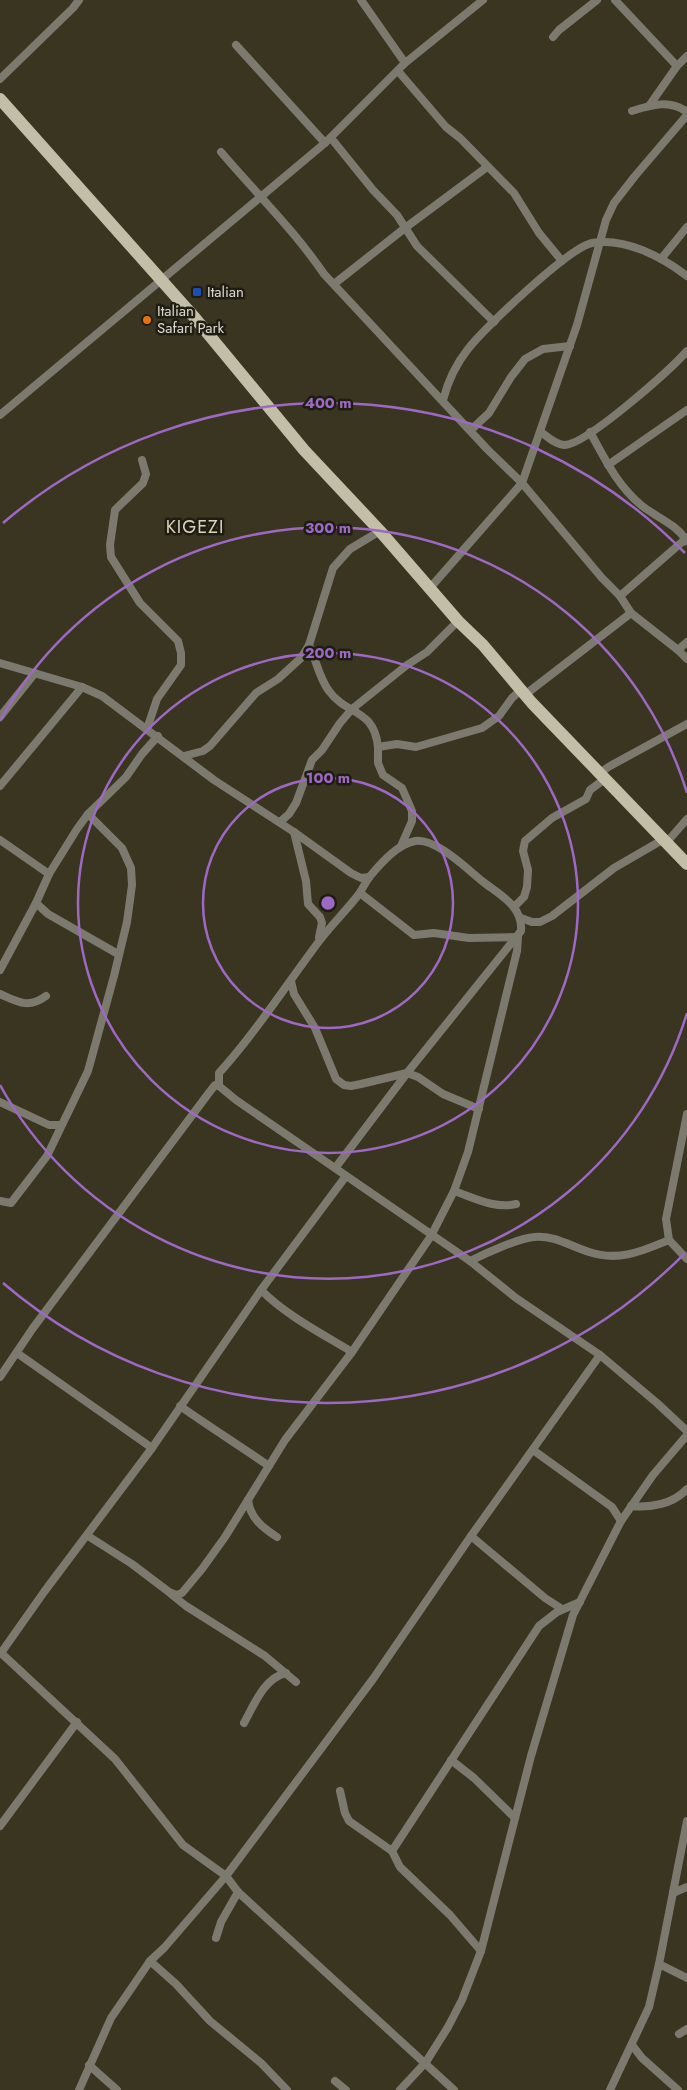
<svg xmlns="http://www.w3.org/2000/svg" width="687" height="2090" font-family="Jost,sans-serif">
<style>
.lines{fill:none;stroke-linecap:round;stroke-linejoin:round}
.minor{stroke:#7c7a6f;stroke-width:8}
.primary{stroke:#c3bea8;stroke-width:12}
.ring{fill:none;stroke:#9d69c4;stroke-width:2.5}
.transit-dot{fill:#1a4fb4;stroke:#1f1d13;stroke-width:2}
.food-dot{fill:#e8710a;stroke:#1f1d13;stroke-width:2}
.labels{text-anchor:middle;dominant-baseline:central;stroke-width:5;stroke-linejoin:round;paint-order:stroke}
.poi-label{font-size:15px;fill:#dbd9cc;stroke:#1f1d13;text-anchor:start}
.quarter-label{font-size:18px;letter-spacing:1px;fill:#d9d4ba;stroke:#1f1d13}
.centre{fill:#9d69c4;stroke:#1f1d13;stroke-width:2.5}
.ring-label{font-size:15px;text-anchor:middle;font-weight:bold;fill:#9d69c4;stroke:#1f1d13;stroke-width:5;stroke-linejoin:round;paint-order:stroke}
</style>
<rect width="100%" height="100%" fill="#3a3520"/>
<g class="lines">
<g class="minor">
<polyline points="361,0 405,63"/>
<polyline points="615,0 677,66"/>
<polyline points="553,37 559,30 597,0"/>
<polyline points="236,45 325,143"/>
<polyline points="398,71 446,127 460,138 514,193 539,233 562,261"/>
<polyline points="0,79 73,8 79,0"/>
<polyline points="649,106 677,66 687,56"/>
<path d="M632,111C651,105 670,99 687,112"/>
<polyline points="331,138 373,190 397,215 417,246 494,322"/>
<path d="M221,152C255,192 294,230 324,274L487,449L522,483L602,578L620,596L631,613L678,650L687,659"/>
<polyline points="661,259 687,227"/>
<polyline points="334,284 405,228 487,167"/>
<path d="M443,400C448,381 456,364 468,349C484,328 570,247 592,243C625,237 662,257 687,276"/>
<polyline points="0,415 325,143 405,63 483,0"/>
<polyline points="471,430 489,413 511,377 525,359 543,349 570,346"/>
<path d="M541,432C548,437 556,445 565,445C587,444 670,370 687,351"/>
<path d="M590,432C605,459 617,485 641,505C657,518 675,523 687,541"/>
<polyline points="142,460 146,474 143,483 115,510 110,545 111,557 140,603 178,641 181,653 181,665 157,699 147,729"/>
<polyline points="608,465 687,410"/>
<polyline points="430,588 522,483 577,325 606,220 614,203 635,176 687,115"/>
<polyline points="620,596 682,542 687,541"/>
<path d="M309,645C316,659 319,678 329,691C347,716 374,708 378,747"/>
<polyline points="678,650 687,642"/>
<polyline points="0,663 82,687 102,696 214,780 294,832 351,873 361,878 369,877"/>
<polyline points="526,694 631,613"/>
<polyline points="0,717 35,673"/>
<polyline points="184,756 203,751 210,746 256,693 278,679 301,658 309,645 333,568 350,549 380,531"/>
<polyline points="601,772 610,766 687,724"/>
<polyline points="0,786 82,687"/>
<polyline points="280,822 289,814 296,803 312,760 322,750 340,723 352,709 407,665 427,652 458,621"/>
<polyline points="294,832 306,881 308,904 320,917 322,923 319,937"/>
<polyline points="0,840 49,874"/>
<polyline points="667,842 687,819"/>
<polyline points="401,846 412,821 412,811 402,788 383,775 378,763 378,747 397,744 416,747 482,728 499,716 512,698 522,689"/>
<polyline points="360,893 414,935 434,933 469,938 518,937"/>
<polyline points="36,903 48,914 118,954"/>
<polyline points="514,907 524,897 527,887 528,870 523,851 525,841 552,818 586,799 590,790 606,778"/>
<polyline points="521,918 532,922 540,922 552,916 614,868 664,839"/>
<polyline points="0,970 36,903 49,874 77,829 88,814 126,777 142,754 158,736"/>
<polyline points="291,981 294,994 315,1028 336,1079 344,1085 351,1086 361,1084 407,1073 418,1077 443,1094 479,1109"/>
<path d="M0,994C18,1002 28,1009 46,996"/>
<polyline points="0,1102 49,1125 61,1125"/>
<polyline points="687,1114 666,1219 669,1240 687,1259"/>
<path d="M336,1167L407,1073L521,931C523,906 500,895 482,881C466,868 436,838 415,841C398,844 382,862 371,875C366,881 363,888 359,894C346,911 330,926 317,944C285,987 255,1033 219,1073V1086L236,1100L470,1261L516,1298L600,1355L657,1403L687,1431"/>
<path d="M454,1191C475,1198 494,1209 516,1204"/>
<polyline points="0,1201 11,1203 47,1156 88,1071 114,976 127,922 132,885 131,868 122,848 88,814"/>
<path d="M470,1261C484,1254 519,1238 534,1237C554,1235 570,1246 589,1252C619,1262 642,1251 669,1240"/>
<path d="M261,1290C287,1316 321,1333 352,1352"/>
<polyline points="17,1353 152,1448"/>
<polyline points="0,1377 33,1328 208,1094 215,1085 219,1086"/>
<path d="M180,1406C210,1427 240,1446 269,1466"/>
<polyline points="533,1450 612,1507 621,1521"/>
<path d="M248,1500C250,1518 263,1528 277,1537"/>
<path d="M631,1506C651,1508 673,1504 687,1489"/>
<polyline points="88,1536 132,1564 169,1592 176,1595 182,1593 202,1569 225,1537 285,1440 352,1352 431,1236 454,1191 468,1152 517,951 518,937"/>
<polyline points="471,1536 545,1598 562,1609"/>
<polyline points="171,1594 186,1606 265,1656 296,1682"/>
<polyline points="0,1652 115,1759 183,1845 226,1876 238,1892 454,2090"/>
<polyline points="1,1653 44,1592 152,1448 261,1290 346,1176"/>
<path d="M244,1723C254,1705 264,1678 286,1673"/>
<polyline points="451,1760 474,1778 515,1818"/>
<polyline points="340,1791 345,1813 349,1821 392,1851"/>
<polyline points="0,1826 77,1722"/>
<polyline points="673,1893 687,1887"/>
<polyline points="216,1938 221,1922 238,1892"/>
<polyline points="481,1951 450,1915 400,1867 392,1851 539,1626 557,1612 580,1602"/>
<polyline points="150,1961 176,1984 210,2021 261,2063 287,2090"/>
<polyline points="659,1964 687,1978"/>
<polyline points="679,2034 687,2029"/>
<polyline points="632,2045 642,2058 678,2090"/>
<polyline points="89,2065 117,2090"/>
<polyline points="335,2081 346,2090"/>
<polyline points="79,2090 111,2018 150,1961 164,1948 226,1876 373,1679 471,1536 600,1355"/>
<polyline points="400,2090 426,2062 448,2027 462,2000 481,1951 531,1756 573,1615 621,1521 653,1475 687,1435"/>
<polyline points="610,2090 649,2007 659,1964 687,1821"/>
</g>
<polyline class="primary" points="0,99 195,318 304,450 380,531 458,621 483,645 532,703 687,864"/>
</g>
<g class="ring">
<circle cx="328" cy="903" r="125"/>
<circle cx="328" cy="903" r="250"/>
<path d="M687 1013A375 375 0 0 1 0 1085M0 721A375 375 0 0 1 687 793"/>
<path d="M685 1253A500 500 0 0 1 3 1283M3 523A500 500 0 0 1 685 553"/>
</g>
<rect class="transit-dot" x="192" y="287" width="10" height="10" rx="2.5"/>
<circle class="food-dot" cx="147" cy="320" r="5"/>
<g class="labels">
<g class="poi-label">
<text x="207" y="292">Italian</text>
<text x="157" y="311">Italian<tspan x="157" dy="17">Safari Park</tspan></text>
</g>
<g class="quarter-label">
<text x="195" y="527">KIGEZI</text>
</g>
</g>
<circle cx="328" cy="903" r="8" class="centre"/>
<g class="ring-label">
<text x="328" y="408">400 m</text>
<text x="328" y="533">300 m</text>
<text x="328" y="658">200 m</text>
<text x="328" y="783">100 m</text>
</g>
</svg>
